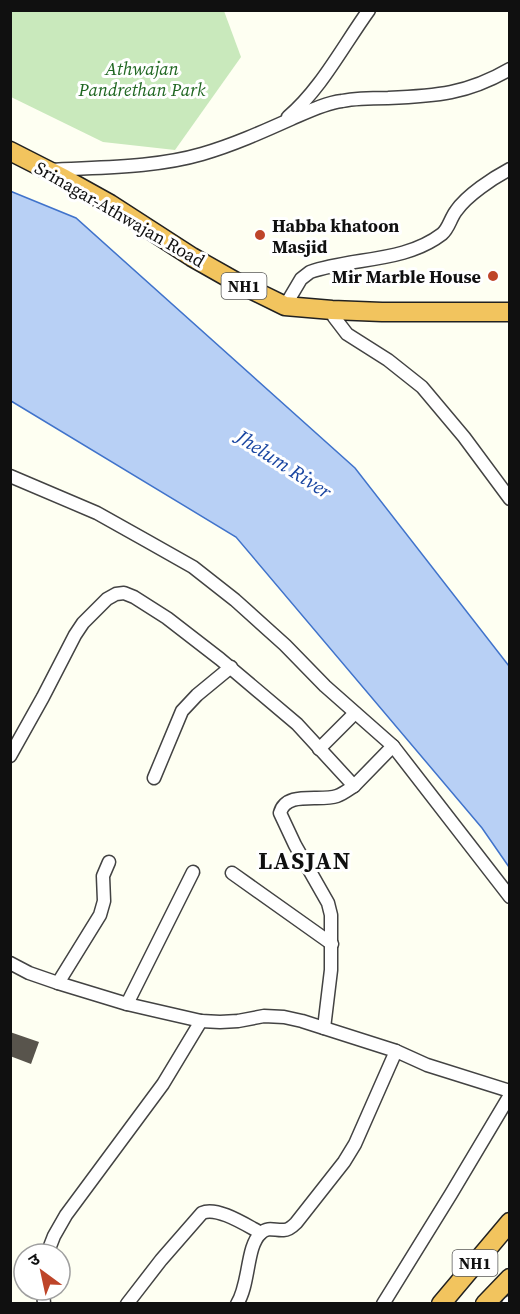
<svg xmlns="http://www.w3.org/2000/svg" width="520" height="1314" font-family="'Source Serif 4','Noto Sans Devanagari',serif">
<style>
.green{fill:#c9e9bc}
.water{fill:#b8d0f5;stroke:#4073cb;stroke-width:1.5}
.building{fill:#58544c}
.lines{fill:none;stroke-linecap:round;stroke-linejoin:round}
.minor-casing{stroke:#434343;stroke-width:15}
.highway-casing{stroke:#212121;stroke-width:21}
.minor{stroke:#fff;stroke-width:12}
.highway{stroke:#f2c45e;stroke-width:18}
.poi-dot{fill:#be4529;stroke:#fff;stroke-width:2}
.labels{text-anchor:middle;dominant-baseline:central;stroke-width:6;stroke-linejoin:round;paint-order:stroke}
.shield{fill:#fff;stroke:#585858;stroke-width:1.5}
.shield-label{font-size:16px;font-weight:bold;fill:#101010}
.park-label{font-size:18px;font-style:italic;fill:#206722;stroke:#fff}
.street-label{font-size:18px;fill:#101010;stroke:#fff}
.poi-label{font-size:18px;font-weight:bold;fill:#101010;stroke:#fff;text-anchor:start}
.water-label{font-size:20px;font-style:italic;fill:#1a46a1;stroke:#fff}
.district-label{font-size:24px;font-weight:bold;letter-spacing:1.5px;fill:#101010;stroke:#fff}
</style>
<rect width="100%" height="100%" fill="#fefff2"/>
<polygon class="green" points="10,11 224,11 241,57 175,150 103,142 11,97"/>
<polygon class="water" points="10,191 76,218 355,468 509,666 509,867 482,828 236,537 11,401"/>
<polygon class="building" points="10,1032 39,1042 31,1064 10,1056"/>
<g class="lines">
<g class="minor-casing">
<g id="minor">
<path d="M288,117C321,89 343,46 369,10"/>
<path d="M49,170C99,167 154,168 202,154C233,145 262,132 291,119C307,112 325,103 342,101C357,98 373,98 388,98C436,96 467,94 510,69"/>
<path d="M285,306L301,279L310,272C353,257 404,263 442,234C449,228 450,219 456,211C467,195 493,178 510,169"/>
<polyline points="332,310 334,317 347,334 388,360 422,387 464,437 510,499"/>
<polyline points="10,476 97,513 147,541 193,567 235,600 285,645 325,686 393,746 510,897"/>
<polyline points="319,749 355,713"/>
<path d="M10,756L43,697L75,635L83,623L107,599L116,594L124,593L134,597L167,618L220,659L297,724L354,786C348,790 343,794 337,796C320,802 286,790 280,813L295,845L328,903L331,915V970L324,1028"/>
<polyline points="154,778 182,711 197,695 231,667"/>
<polyline points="354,786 393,746"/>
<polyline points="232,873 332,944"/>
<polyline points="10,963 29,973 58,983 127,1004 201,1021 220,1022 238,1021 264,1016 284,1017 302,1021 396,1051 427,1065 510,1091"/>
<polyline points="58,983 100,915 104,901 103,876 109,862"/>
<polyline points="127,1004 193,872"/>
<polyline points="47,1254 54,1236 66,1215 163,1084 201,1021"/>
<polyline points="43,1290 44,1304"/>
<path d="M127,1304L161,1260L202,1213C217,1206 246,1225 261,1233"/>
<path d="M237,1304C250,1284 246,1246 261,1233C268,1226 276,1231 284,1230C289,1230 293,1226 296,1223L344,1162L355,1144L396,1051"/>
<polyline points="383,1304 451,1194 510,1095"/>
<polyline points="508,1304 510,1302"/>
</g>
</g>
<g class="highway-casing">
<g id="highway">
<polyline points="10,151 65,179 110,204 192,257 238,283 285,306 332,310 382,312 510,312"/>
<polyline points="441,1304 510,1222"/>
<polyline points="485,1304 510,1278"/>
</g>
</g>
<use href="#minor" class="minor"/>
<use href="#highway" class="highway"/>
</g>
<g class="poi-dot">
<circle cx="260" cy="235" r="6"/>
<circle cx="493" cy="276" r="6"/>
</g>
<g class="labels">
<g class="shield">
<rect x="221.5" y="273" width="45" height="26" rx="4.5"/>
<rect x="452.5" y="1250" width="45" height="26" rx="4.5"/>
</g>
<g class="shield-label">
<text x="244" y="286">NH1</text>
<text x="475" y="1263">NH1</text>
</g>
<g class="park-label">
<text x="142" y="68">Athwajan<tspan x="142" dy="21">Pandrethan Park</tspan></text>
</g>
<g class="street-label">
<text transform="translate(120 214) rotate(30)">Srinagar-Athwajan Road</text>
</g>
<g class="poi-label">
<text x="272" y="225">Habba khatoon<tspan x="272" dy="21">Masjid</tspan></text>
<text x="481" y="276" text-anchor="end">Mir Marble House</text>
</g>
<g class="water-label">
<text transform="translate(284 464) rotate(33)">Jhelum River</text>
</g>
<g class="district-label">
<text x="305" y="860">LASJAN</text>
</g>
</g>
<rect width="520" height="1314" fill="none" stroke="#101010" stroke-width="24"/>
<g transform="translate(42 1272) rotate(327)"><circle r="28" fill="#ffffff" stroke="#9f9f9f" stroke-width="1.5"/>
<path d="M0-4.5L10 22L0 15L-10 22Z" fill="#be4529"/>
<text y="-9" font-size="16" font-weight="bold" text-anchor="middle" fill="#101010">उ</text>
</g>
</svg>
